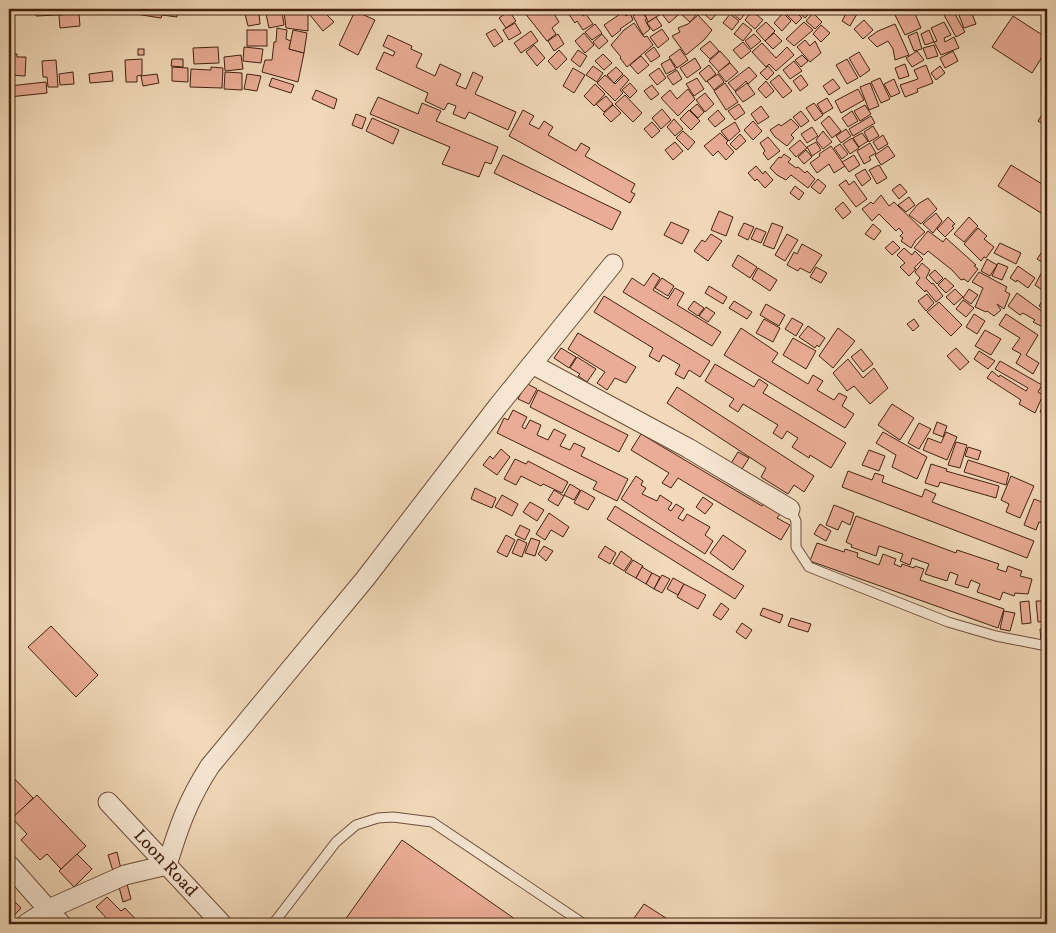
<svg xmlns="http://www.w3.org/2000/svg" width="1056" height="933" font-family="Vollkorn,serif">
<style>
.building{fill:#eaac96;stroke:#432110}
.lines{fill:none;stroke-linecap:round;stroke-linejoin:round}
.service-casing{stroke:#6e4f3a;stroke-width:11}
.minor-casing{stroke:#6e4f3a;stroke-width:21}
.service{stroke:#f6e6d2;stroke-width:9}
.minor{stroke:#f6e6d2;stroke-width:19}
.labels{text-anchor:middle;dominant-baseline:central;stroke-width:4;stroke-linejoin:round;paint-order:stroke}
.street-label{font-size:18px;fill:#432110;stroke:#f6e6d2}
</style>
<rect width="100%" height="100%" fill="#f1d9b9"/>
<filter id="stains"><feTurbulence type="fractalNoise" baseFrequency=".004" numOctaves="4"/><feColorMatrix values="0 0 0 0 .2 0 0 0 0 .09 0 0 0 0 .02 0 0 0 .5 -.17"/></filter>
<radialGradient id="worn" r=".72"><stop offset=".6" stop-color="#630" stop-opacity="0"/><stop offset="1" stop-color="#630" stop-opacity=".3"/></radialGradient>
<g class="building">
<polygon points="36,9 57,9 58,15 36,16"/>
<polygon points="62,9 74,9 74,14 79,14 80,26 60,28 59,15 63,15"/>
<polygon points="124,9 178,9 177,17 162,15 161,18 123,12"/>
<rect x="184" y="9" width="13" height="3"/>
<polygon points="318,9 321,9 334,22 323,31 310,15"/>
<polygon points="528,9 553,9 556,12 554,14 559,22 552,28 556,34 547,41 524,12"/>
<polygon points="574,9 579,9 583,16 586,14 593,24 583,30 577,21 575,23 568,13"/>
<polygon points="649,9 657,9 661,14 648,22 644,12"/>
<polygon points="669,9 685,9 669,23 662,14"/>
<polygon points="687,9 693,9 698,13 690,22 681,14"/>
<polygon points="707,9 721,9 711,20 703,13"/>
<polygon points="734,9 746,9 748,10 740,20 732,13"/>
<polygon points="793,9 802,18 796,24 787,15"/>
<polygon points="794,9 813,9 805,18"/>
<polygon points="832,9 846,9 842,15"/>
<polygon points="892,9 913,9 921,28 905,35"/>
<polygon points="952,9 965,32 956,37 943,13"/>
<polygon points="961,9 970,9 976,24 964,28 957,10"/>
<polygon points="848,10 857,14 850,26 842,21"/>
<polygon points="355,11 375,20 358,55 339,45"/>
<polygon points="509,11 516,21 506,28 499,18"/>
<polygon points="641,11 647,19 645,20 650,29 643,35 633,16"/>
<polygon points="752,11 763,20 755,29 745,20"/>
<polygon points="282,12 284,25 269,28 266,14"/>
<polygon points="284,12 308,13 308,31 286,28"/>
<polygon points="623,12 626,16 630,13 633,20 620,29 621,30 612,37 604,25"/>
<polygon points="259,13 260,24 248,26 245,14"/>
<polygon points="783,13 791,21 782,31 774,23"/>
<polygon points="813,13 822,22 815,29 806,21"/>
<polygon points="730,14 739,21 732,30 723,23"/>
<polygon points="698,15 712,30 704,40 686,55 672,36 680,32 678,28 688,24"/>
<polygon points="1013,16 1047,38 1047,49 1032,73 992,47"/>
<polygon points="656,17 662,26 653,31 647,23"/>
<polygon points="864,20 873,30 863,39 854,29"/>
<polygon points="766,22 775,31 765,41 756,31"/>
<polygon points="804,22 813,30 794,46 786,39"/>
<polygon points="944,22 951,35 944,38 945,42 954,37 959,48 941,55 934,42 937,41 931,28"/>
<polygon points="515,23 521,33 509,40 503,30"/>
<polygon points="634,23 644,37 647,36 653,45 627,67 620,58 621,57 611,45 624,30"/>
<polygon points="743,23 752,30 743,41 734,34"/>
<polygon points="595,24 602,33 592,40 585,32"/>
<polygon points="895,24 909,55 895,60 893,49 888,41 877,47 868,38 878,31"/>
<polygon points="821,25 830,33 821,42 813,34"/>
<polygon points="277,28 287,30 286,39 291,41 289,49 304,53 298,82 262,72 265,60 272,60 274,42 276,42"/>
<polygon points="495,29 503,41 494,47 486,34"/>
<polygon points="662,29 669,39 658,48 650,37"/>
<rect x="247" y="30" width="20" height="16"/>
<polygon points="293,30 307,33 304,53 289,49"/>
<polygon points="929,30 934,42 925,45 921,34"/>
<polygon points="531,31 538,41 521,53 514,43"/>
<polygon points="917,32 922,49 914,51 908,36"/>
<polygon points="584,33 594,45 585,53 575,41"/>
<polygon points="774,33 782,41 773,49 765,41"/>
<polygon points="558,34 564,44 554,51 548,41"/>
<polygon points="602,34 608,41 599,49 593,42"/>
<polygon points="754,34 761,41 751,49 745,41"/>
<polygon points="388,35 412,46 411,49 422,54 416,67 435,76 440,64 461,74 456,85 466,89 473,72 483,77 475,94 516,112 508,130 469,112 465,119 453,114 456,106 448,103 444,110 425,101 428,93 376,69 384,52 393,56 395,52 383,46"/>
<polygon points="805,40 810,46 815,41 821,53 810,62 797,47"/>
<polygon points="710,41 719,51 710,59 700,49"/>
<polygon points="743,42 751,51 741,59 733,50"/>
<polygon points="762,43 776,58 787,47 794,55 776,71 769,64 766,67 752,52"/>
<polygon points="534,45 545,58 537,66 526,52"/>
<polygon points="934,45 938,56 927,59 923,48"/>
<polygon points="218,47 219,63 194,64 193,48"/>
<polygon points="244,47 263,49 261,63 243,61"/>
<polygon points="654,47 660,56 651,62 645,54"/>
<rect x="138" y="49" width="6" height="6"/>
<polygon points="680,49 688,60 677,68 669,57"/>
<polygon points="559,50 567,59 556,70 548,61"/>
<polygon points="578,50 587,56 580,67 571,60"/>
<polygon points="720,51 730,62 719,72 709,61"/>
<polygon points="917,51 924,60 912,67 906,58"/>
<polygon points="953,51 958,61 945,68 940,58"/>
<polygon points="859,52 870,70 860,77 849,58"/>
<polygon points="9,54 17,54 17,57 26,57 25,76 9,75"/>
<polygon points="603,54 612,63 604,70 595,61"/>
<polygon points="241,55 243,69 225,71 224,57"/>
<polygon points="802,55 808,61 801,67 795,60"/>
<polygon points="641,56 649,65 638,74 630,65"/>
<polygon points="695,58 701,68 687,78 680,68"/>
<polygon points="142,59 142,75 137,76 137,82 126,82 125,60"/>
<polygon points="172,59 183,59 183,67 171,66"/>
<polygon points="670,59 676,69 666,74 661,64"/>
<polygon points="847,59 858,78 847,84 836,65"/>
<polygon points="56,60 58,87 48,87 47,77 43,77 42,61"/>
<polygon points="794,61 802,71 790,79 783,70"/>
<polygon points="730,63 738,72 726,82 718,72"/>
<polygon points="905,64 909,76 899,79 895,68"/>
<polygon points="709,65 716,74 706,82 699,73"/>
<polygon points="926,65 933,83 917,89 918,92 905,97 900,85 918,79 914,70"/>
<polygon points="593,66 603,73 597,82 586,75"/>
<polygon points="768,66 774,73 767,80 760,73"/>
<polygon points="940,66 945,73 936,80 931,73"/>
<polygon points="172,67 188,68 188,82 172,81"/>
<polygon points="211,67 223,68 222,88 190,87 191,69 211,70"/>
<polygon points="616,67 623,74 614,83 607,75"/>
<polygon points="749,67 757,76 748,84 746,81 735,91 728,83"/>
<polygon points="573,68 585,75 574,93 563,86"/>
<polygon points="659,68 666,78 657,85 649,75"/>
<polygon points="677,70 682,79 673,85 667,76"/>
<polygon points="112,71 113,81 90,83 89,74"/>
<polygon points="73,72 74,84 60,85 59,74"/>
<polygon points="225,72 242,73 242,90 224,89"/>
<polygon points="157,74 159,83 143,86 141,76"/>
<polygon points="247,74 261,76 257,91 244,89"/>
<polygon points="718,74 724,82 714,90 707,81"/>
<polygon points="605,75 615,84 624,75 629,80 620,90 623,93 615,101 597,83"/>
<polygon points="779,75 792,91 783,98 770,82"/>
<polygon points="801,75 808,85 800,91 793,81"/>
<polygon points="272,78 294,85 291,93 269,86"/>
<polygon points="697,78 704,89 694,96 686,84"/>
<polygon points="880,78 890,99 881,103 871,82"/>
<polygon points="833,79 840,88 829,95 823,86"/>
<polygon points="894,79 900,93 891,97 884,84"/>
<polygon points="766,81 774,91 766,98 758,89"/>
<polygon points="46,82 47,93 9,97 9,86"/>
<polygon points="630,83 637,91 630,98 622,90"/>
<polygon points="725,83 738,102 726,110 714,91"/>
<polygon points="747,83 755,94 743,102 735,92"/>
<polygon points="870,83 879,106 869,110 860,87"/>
<polygon points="595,84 605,94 594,106 584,96"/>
<polygon points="652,85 659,94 651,100 644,91"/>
<polygon points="688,89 695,99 678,116 661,98 670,90 677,99"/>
<polygon points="858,89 864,100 841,113 835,101"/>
<polygon points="316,90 337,99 334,109 312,99"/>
<polygon points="705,93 714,104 705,112 696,100"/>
<polygon points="625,95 642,113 633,122 615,104"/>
<polygon points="606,96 613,104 604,112 596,104"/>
<polygon points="378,97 418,114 422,103 441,111 436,121 498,147 491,164 485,162 479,177 442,164 450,147 370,114"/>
<polygon points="827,98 833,108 823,114 817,104"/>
<polygon points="814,103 823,115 815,121 806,108"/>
<polygon points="697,104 704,112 698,118 690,110"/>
<polygon points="739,104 745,113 735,120 728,111"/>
<polygon points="613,105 621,113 611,122 603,114"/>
<polygon points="865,105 871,114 860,121 854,111"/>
<polygon points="761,106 769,117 758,124 751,114"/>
<polygon points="1047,107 1047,127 1038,121"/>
<polygon points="662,109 671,120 661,129 652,118"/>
<polygon points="523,110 534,116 529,124 539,129 544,121 553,127 548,135 576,151 581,143 590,148 585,156 635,184 631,192 635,194 630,203 509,136"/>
<polygon points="689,110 700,121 691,130 680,119"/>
<polygon points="718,110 725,119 715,127 708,119"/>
<polygon points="801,111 809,121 801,127 793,117"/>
<polygon points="852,111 858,121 848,127 842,118"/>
<polygon points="356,114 366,118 362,129 352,125"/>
<polygon points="829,116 841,131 832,138 821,123"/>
<polygon points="871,116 875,123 853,136 849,129"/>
<polygon points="372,118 399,130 393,144 366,131"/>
<polygon points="674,119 683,129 675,136 667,127"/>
<polygon points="791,119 799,127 791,135 794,138 787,146 775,137 770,130 779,124 781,126"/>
<polygon points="753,121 762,131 753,140 744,130"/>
<polygon points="652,122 660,131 652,138 644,129"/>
<polygon points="735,122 740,131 729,141 721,131"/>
<polygon points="873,126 879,136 869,142 864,132"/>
<polygon points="812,127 818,136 807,143 801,134"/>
<polygon points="846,129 851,136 841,143 836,136"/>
<polygon points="683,131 695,142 688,150 676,138"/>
<polygon points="823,131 832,142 823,149 816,140"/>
<polygon points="720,133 728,141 726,143 734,152 726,160 718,151 713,156 704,146"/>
<polygon points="862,133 868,141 859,147 853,138"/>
<polygon points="740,134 746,141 736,150 730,144"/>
<polygon points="883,135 888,144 878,150 873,142"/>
<polygon points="768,137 780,151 768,160 763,153 765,151 760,143"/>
<polygon points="852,138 859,148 850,154 843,144"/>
<polygon points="800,140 807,148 796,157 789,149"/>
<polygon points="675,142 683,151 673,160 665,150"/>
<polygon points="816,142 821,150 812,156 807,147"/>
<polygon points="870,143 876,153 869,157 871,160 864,164 857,151"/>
<polygon points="840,144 848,154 842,159 834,148"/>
<polygon points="831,146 845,166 834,173 829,164 817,173 810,163 820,156 819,154"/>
<polygon points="888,146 895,156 881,165 875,155"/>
<polygon points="806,150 812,157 804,164 798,157"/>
<polygon points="784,154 791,159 788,162 796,168 798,167 805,173 807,171 815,179 808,188 791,175 786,180 777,175 770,168 779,157 781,158"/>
<polygon points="503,155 621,212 612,230 494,173"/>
<polygon points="854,155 860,165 849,172 842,162"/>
<polygon points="879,165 887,178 877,184 869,170"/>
<polygon points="1011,165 1047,187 1047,203 1041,213 998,186"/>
<polygon points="756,166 763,174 765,171 773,180 765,188 757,179 755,181 748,173"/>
<polygon points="865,169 871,179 862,186 855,175"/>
<polygon points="818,179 826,186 820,194 811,187"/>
<polygon points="846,180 849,185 854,181 867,199 856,207 839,185"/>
<polygon points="900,184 907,192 899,199 892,190"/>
<polygon points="795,186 804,193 799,200 790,193"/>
<polygon points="881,195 889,206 894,202 925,232 916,240 911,248 901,241 903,238 900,236 903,233 899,228 896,231 879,214 872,221 862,209 871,202 873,204"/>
<polygon points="909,197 915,205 906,212 898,205"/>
<polygon points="928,198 937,209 921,224 909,215 918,204"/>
<polygon points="843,202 851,212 843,219 835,209"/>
<polygon points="719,211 733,217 726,236 711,230"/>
<polygon points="936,213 942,221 933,233 923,224"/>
<polygon points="948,217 955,224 952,226 954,228 945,237 937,229"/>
<polygon points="969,217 978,226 964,242 954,234"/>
<polygon points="671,222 689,230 682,244 664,235"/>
<polygon points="744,223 754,227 748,240 738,235"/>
<polygon points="772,223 783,227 774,249 763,245"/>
<polygon points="873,224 881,231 874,240 865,234"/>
<polygon points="756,228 766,232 761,243 751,239"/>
<polygon points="978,228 987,236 984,239 994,247 986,258 984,257 981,261 964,244"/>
<polygon points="928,231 943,242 946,238 976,265 974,266 978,269 968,282 964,279 961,280 952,270 928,251 924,255 914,248"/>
<polygon points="711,234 722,241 708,261 694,251 702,240 705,242"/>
<polygon points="787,234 798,240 785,261 775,255"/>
<polygon points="893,241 900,248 892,255 885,248"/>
<polygon points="1000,243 1021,253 1016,264 994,253"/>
<polygon points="802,244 822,255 810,273 800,268 798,271 787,265 794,252 797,254"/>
<polygon points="904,248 912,255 915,251 923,259 914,268 916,269 909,276 900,267 905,263 897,255"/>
<polygon points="1044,249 1047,251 1047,265 1037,259"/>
<polygon points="738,255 757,267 750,278 732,266"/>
<polygon points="987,259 997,265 990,276 981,271"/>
<polygon points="922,263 930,270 926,278 932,284 933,283 943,296 936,302 926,290 925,292 916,283 920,278 915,272"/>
<polygon points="998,263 1008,267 1002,280 992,276"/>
<polygon points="1018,266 1035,278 1028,288 1017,280 1016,282 1010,278"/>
<polygon points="816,267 827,273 821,283 810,277"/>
<polygon points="758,268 777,280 770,291 752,279"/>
<polygon points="935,270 943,278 937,284 929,275"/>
<polygon points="979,272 1007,287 1005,291 1010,294 1004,309 997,304 1001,310 994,316 987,311 986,312 975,307 983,288 972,282"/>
<polygon points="1042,272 1047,275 1047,289 1045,292 1035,285"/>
<polygon points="653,273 660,278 653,290 668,299 675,288 684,293 677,305 721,332 712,346 623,292 632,278 644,286"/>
<polygon points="662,278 674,286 668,296 655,288"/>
<polygon points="945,278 954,286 946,293 938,285"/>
<polygon points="709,286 727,297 723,304 705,293"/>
<polygon points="955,289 963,297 954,305 946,297"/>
<polygon points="969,289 978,295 971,304 963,298"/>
<polygon points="1017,293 1047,315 1047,329 1033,322 1035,320 1023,313 1020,315 1008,306"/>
<polygon points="927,294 934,303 926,311 918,301"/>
<polygon points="1046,295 1047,296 1047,311 1039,306"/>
<polygon points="604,296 710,361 700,377 689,370 684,379 675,374 680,365 663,355 659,362 649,356 653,348 594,312"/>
<polygon points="963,300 974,308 966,317 956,309"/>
<polygon points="694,301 704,308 698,316 688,309"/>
<polygon points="734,301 752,312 747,319 729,308"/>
<polygon points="939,302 962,325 951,336 927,312"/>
<polygon points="766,304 785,315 779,326 760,315"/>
<polygon points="706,307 715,313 708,322 699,316"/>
<polygon points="974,314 985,321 977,334 966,327"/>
<polygon points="1006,314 1038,335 1026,355 1039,363 1033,374 1016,363 1021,354 1012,349 1020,338 999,325"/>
<polygon points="792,318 803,324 796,336 785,329"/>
<polygon points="764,319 780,328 773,342 756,333"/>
<polygon points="914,319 919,326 913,331 907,324"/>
<polygon points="808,326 825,338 819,347 817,345 815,348 799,337"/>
<polygon points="741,328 778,353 772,362 808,384 813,375 823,381 817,390 834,400 839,393 847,397 842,406 854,414 845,428 724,355"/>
<polygon points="838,328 855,341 833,368 819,356"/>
<polygon points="985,330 1001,339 991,355 975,346"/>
<polygon points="578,333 636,367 626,383 615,378 607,390 597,383 605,372 568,349"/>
<polygon points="793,338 816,351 806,369 783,355"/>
<polygon points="561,348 576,357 569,368 554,358"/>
<polygon points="956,348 969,362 960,370 947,356"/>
<polygon points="861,349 873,364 863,372 851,357"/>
<polygon points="979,351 995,361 988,369 974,359"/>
<polygon points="577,357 596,369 587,382 578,376 580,374 570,368"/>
<polygon points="848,359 863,378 874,368 888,388 870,404 854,386 847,391 833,373"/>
<polygon points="1000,361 1042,385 1038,392 1043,395 1035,413 1019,404 1021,400 987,378 992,371 999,377 1000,375 1026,391 1028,388 995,369"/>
<polygon points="715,364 754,387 759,379 768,385 763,393 846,443 831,468 810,455 809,458 792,447 798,438 787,431 782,439 773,433 778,425 743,404 738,412 729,406 734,399 705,381"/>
<polygon points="526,383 537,389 529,404 518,399"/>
<polygon points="677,387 814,476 804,492 794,485 788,494 761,477 766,468 667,403"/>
<polygon points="538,390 628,435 619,452 530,407"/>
<polygon points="1047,397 1047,415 1040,412"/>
<polygon points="892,404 914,418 900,440 878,425"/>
<polygon points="513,410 527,417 522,427 525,429 530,420 541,425 537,435 548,440 554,429 566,435 560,446 570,450 574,443 585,448 581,456 628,479 617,501 593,489 597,482 497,433 504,418 508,420"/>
<polygon points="937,422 947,426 943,437 933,433"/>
<polygon points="919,423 931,429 919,449 908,443"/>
<polygon points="883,432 927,457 917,479 892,467 896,455 876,443"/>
<polygon points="946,432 957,437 947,460 923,450 928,438 941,443"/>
<polygon points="641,434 762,506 763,504 780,514 777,518 790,525 781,540 678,478 671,488 662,483 669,473 631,450"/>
<polygon points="956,442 967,445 960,468 948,465"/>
<polygon points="968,447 981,451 978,460 965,456"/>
<polygon points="501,449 510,457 497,475 483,465 490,456 493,459"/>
<polygon points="869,450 885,456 879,471 862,465"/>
<polygon points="738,452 749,458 740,472 730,465"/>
<polygon points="515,459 526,464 528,461 568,482 562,493 543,484 541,486 521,476 516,485 504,479"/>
<polygon points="968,460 1009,473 1006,485 964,472"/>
<polygon points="931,464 947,469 946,471 999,486 996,498 940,482 938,487 925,483"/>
<polygon points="848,471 872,480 875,473 884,476 882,482 922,497 925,489 936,494 932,502 1034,541 1027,558 842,487"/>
<polygon points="636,476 643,481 641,485 646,488 642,494 657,501 660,495 672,503 668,509 671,511 676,504 684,509 678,518 683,521 687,514 710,527 705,535 713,541 705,554 621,499"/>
<polygon points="1011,476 1034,486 1020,518 1006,512 1009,504 1001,500"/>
<polygon points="570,484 580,490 574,500 564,495"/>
<polygon points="475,488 496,498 492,508 471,499"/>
<polygon points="554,490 564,496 558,506 548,500"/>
<polygon points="581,490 595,498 588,510 574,503"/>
<polygon points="502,495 518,504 512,516 495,507"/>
<polygon points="703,497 713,504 705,514 696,507"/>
<polygon points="1034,499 1047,504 1047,525 1039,522 1036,530 1024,525"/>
<polygon points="530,502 544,510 537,521 523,512"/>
<polygon points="834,505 854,513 850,525 842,521 838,530 826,525"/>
<polygon points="615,506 744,586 735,599 607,519"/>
<polygon points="549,513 569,527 563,537 551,530 545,540 536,534"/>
<polygon points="856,516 956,553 957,550 999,564 997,569 1006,572 1008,566 1022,571 1020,576 1032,579 1028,594 1015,593 1014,596 1003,592 1000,600 977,592 980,584 971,580 968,588 955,584 958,575 950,572 947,581 925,574 929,564 912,558 910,565 900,561 903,554 879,546 876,556 851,547 852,545 846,542"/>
<polygon points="820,524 831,531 826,541 814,534"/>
<polygon points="520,525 530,530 525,540 515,535"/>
<polygon points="506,535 515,540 507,557 497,552"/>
<polygon points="723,535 746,551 733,570 710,553"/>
<polygon points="531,538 540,541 535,556 525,553"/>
<polygon points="518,539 527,543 522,557 512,553"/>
<polygon points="817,543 844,552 845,549 858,553 857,557 879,565 883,554 896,559 894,564 901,567 902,564 914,568 915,566 924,569 920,580 1004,609 998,628 810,561"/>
<polygon points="544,546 553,551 546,561 538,554"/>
<polygon points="605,546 616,553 610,564 598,557"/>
<polygon points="621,551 632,559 624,571 613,564"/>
<polygon points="633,560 643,566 636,578 625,572"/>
<polygon points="642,567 652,573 646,584 636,578"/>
<polygon points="652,573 660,577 654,589 646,584"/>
<polygon points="662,575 670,579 662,593 654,589"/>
<polygon points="673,578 684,584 678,595 667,589"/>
<polygon points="684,584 706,595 698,609 677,597"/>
<polygon points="1029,601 1031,623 1022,624 1020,602"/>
<polygon points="1036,601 1045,601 1047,621 1038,622"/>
<polygon points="721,603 729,609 721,620 713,615"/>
<polygon points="763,608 783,615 780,623 760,615"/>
<polygon points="1004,611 1015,613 1010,631 1000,629"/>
<polygon points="791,618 811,624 808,632 788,626"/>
<polygon points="742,623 752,630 746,639 736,632"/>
<polygon points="51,626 98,675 76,697 28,647"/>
<polygon points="1047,628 1047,640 1041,641 1040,629"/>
<polygon points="9,773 33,798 11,820 9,818"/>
<polygon points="37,795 86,846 61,869 47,854 40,860 21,840 27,834 12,818"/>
<polygon points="402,840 522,924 342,924"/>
<polygon points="117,852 121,869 113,871 108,855"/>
<polygon points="77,854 92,869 74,887 59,871"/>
<polygon points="127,884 131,899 123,902 119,887"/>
<polygon points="9,896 21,908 9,921"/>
<polygon points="107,897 121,911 125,908 140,924 109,924 111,923 96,907"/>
<polygon points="644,904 669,920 666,924 630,924"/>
</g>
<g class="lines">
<g class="service-casing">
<g id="service">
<polyline points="790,509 796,521 796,547 809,567 948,622 996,636 1047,646"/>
<polyline points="273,924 336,842 356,825 378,818 393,817 432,822 584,924"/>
</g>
</g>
<g class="minor-casing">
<g id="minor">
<polyline points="532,364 688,448 790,509"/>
<path id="s1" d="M108,802L222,924"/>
<polyline points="9,865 61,924"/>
<path d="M26,924L49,909L125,875L167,865C179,826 188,800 210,766L365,579L498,406L613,264"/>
</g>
</g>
<use href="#service" class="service"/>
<use href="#minor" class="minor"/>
</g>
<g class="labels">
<g class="street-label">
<text stroke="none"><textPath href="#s1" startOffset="84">Loon Road</textPath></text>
</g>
</g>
<rect width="1056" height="933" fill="none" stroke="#f1d9b9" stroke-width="30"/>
<rect x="10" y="10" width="1036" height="913" fill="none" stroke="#432110" stroke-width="2.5"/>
<rect x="15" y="15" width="1026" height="903" fill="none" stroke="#432110"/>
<rect width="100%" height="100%" filter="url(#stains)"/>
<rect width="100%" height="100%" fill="url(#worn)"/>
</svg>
